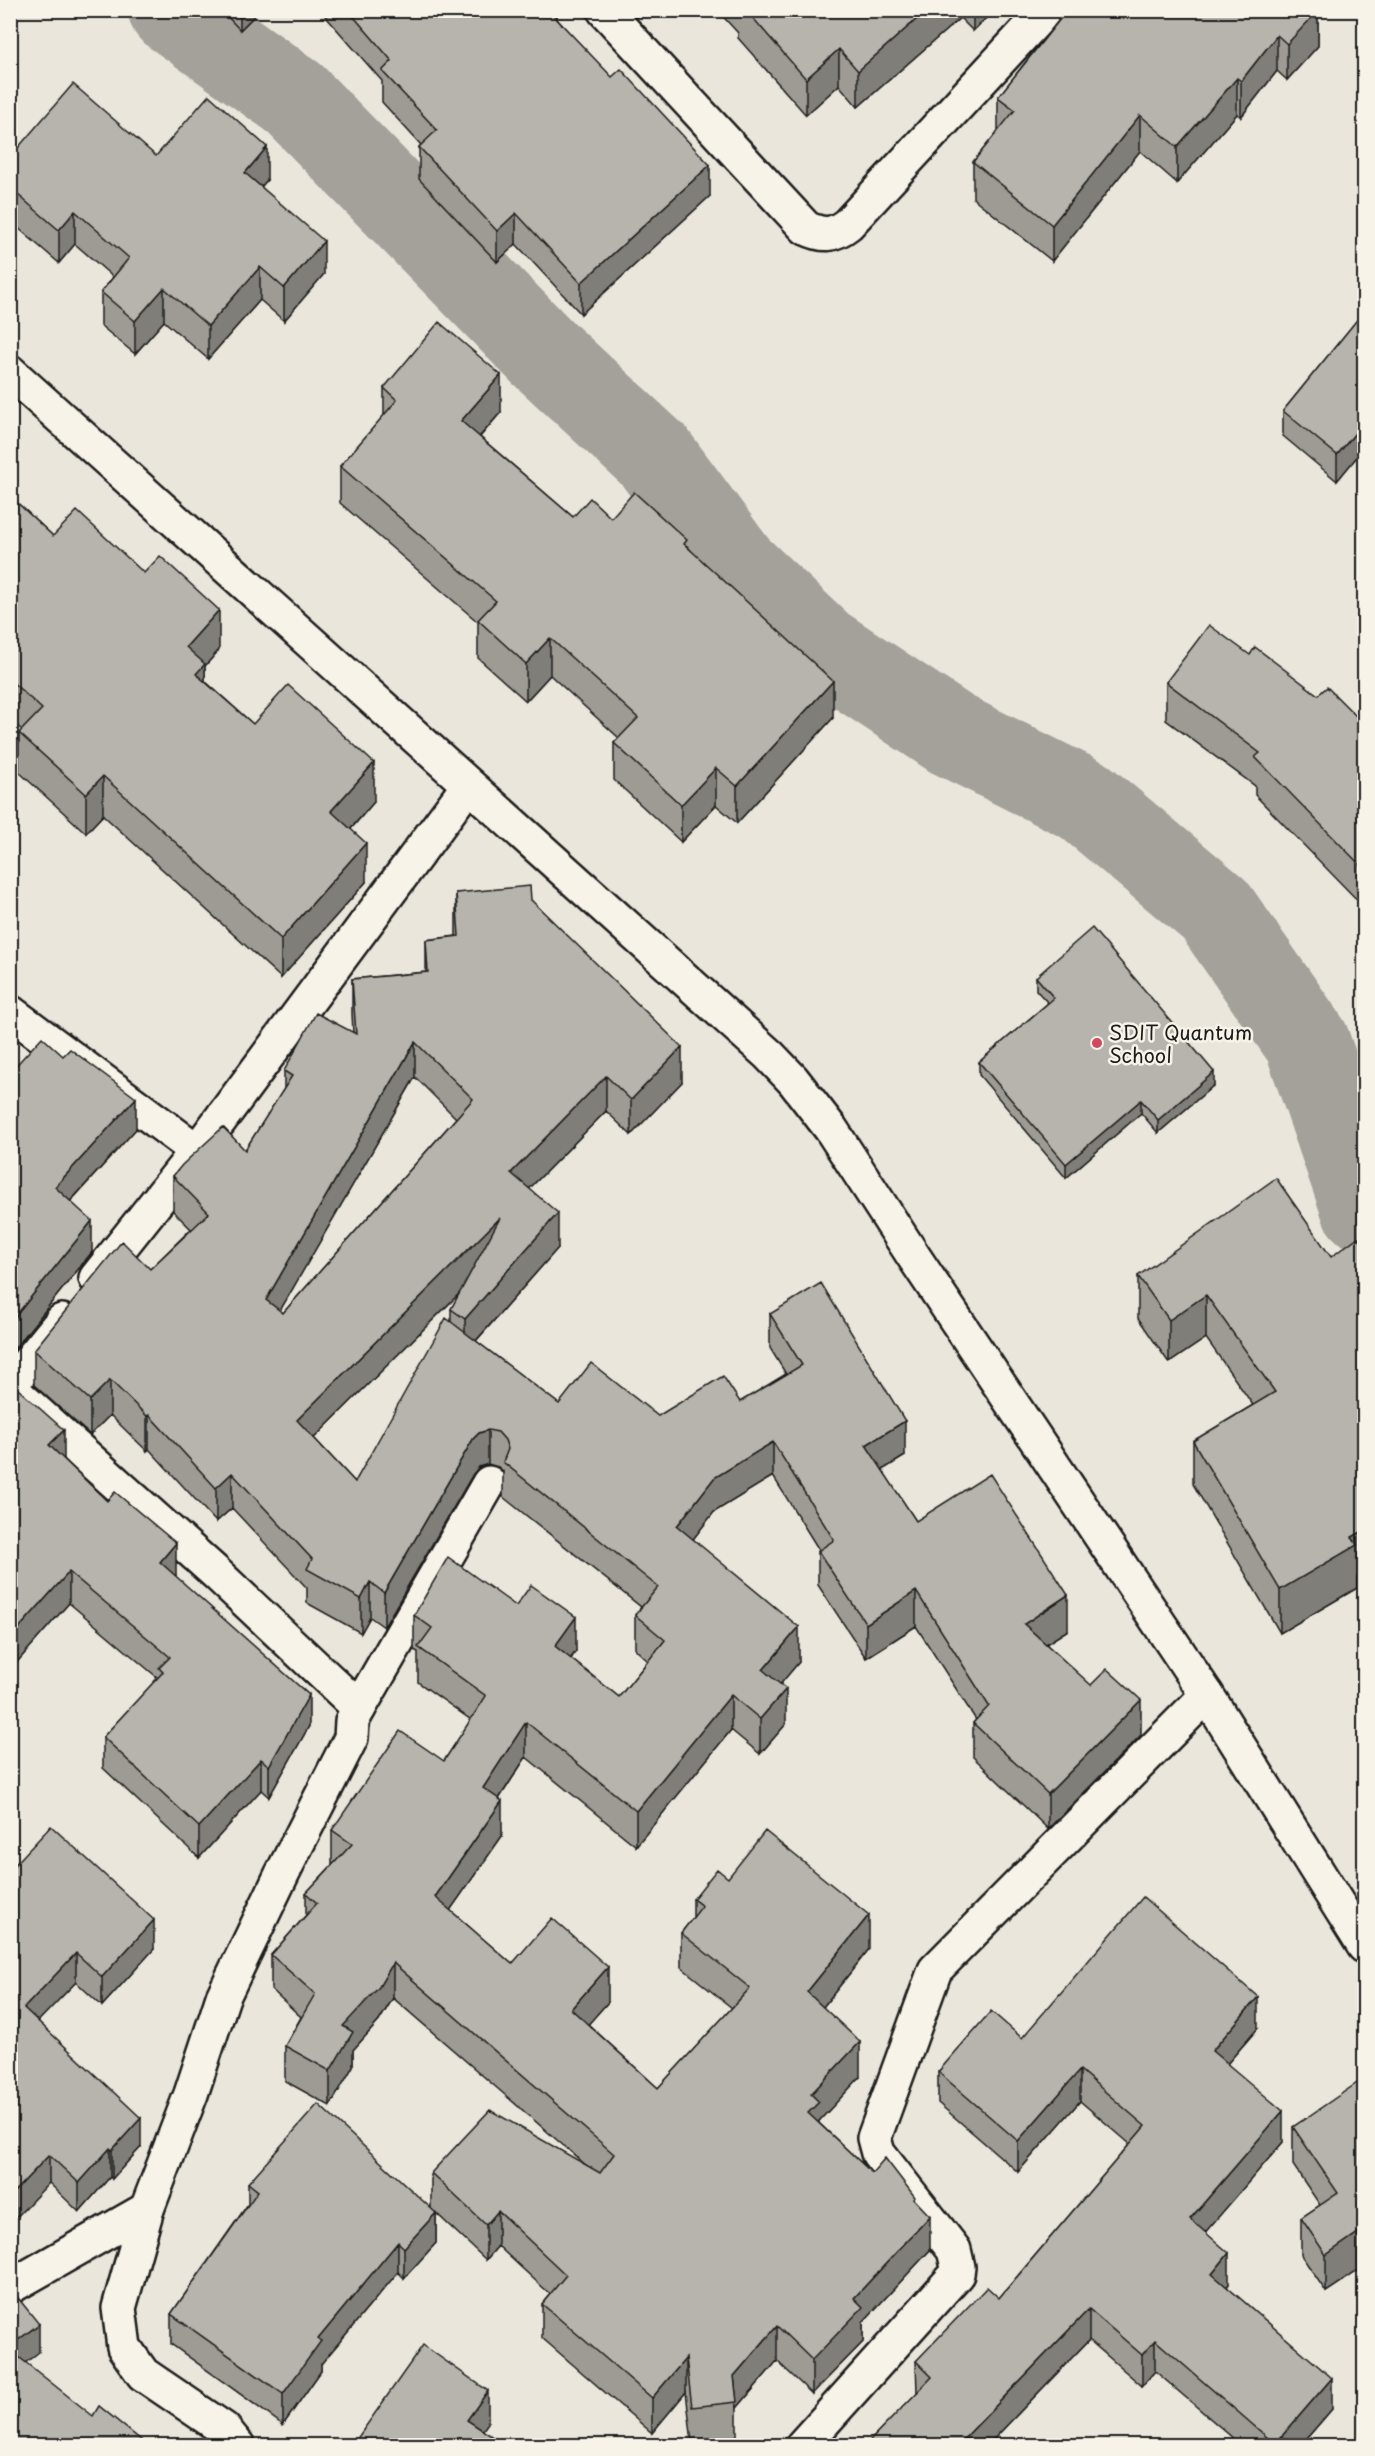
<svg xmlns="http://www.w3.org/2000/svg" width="1375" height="2456" font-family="'Playpen Sans',sans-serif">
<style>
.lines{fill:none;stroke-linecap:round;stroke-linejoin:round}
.river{stroke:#a3a19a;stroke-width:86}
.minor-casing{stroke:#1c1c1c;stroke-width:38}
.minor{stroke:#f7f3e8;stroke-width:33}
.wall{fill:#9d9b94;stroke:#1c1c1c;stroke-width:1.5;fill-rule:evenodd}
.shaded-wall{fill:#7f7e78;stroke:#1c1c1c;stroke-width:1.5}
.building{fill:#b6b4ac;stroke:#1c1c1c;stroke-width:1.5;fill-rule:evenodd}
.poi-dot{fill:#d1495b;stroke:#f7f3e8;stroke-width:2}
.labels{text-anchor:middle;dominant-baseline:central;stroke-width:5;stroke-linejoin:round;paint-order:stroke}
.poi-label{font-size:20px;fill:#1c1c1c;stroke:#f7f3e8;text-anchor:start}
</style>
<rect width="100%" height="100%" fill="#eae6dc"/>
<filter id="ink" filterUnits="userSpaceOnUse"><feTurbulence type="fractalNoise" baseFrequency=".0167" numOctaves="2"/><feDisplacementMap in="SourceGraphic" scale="12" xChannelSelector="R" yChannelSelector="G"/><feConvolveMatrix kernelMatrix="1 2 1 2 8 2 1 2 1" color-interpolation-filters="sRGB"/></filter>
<g filter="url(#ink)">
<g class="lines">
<polyline class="river" points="171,10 293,97 542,352 654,456 736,567 822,648 951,734 1085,801 1215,910 1307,1042 1364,1208"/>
<g class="minor-casing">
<g id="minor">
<path d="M604,10L806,228C823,236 833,236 848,224L1046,10"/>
<polyline points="10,372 769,1055 793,1080 831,1129 914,1257 1207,1695 1364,1946"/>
<polyline points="10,1012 197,1151"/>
<polyline points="96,1278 197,1151 468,786"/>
<polyline points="10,1385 62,1321"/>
<polyline points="10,1388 216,1573 359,1708 352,1721 351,1738 282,1874 223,1997 191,2094 147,2209 119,2308 124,2347 143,2374 224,2429 238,2446"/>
<polyline points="359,1708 489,1483"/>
<polyline points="10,2287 147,2209"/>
<polyline points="802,2446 957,2274 958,2267 954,2250 878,2153 874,2138 935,1970 1207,1695"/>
</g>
</g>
<use href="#minor" class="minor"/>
</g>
<g class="wall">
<polygon points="221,10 260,10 240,30"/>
<polygon points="320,10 557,10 557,19 710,196 581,314 516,244 497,262 419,179 419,147 421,145 382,102 382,81"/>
<polygon points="717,10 994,10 973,31 960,18 858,107 839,85 806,115 738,38 738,33"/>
<polygon points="1058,10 1322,10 1318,15 1318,46 1287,80 1277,71 1241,117 1237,114 1177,183 1140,151 1052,261 973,198 973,162 998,131 998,97 1058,21"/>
<polygon points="10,157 267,180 261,187 324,274 284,321 260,300 208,359 164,321 135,354 101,326 101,292 113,277 75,244 59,263 10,221"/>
<polygon points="1365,310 1365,447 1337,481 1283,436 1283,411"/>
<polygon points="384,388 501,412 480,437 573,517 611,518 687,546 833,718 737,823 716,805 681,842 614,780 614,743 619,738 550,675 526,701 478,658 478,622 340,503 340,466 384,416"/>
<polygon points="10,496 53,536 219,650 205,666 205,681 253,724 374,802 351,829 366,882 281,978 103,815 86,833 19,772 19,733 22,730 10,720"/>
<polygon points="1250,655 1318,695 1360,720 1365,716 1365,908 1255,795 1255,786 1166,720 1166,682"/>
<path d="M456,893L531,900L682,1082L631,1135L606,1111L529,1189L558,1248L476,1341L559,1404L658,1416L740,1402L786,1374L770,1348V1314L905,1456L882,1470L916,1521L1068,1630L1046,1644L1141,1735L1048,1829L973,1757V1723L976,1720L916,1626L866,1658L818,1585V1551L819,1550L773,1476L714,1512L693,1539L799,1662L780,1684L786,1724L760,1754L731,1730L636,1846L526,1757L499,1799L502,1836L450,1910L512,1964L608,2002L588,2024L658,2088L732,2008L681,1967V1933L693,1918V1899L728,1878L869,1949L823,2007L860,2077L819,2121V2123L872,2173L915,2201L930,2250L863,2322V2342L812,2394L777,2361L737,2408V2437L692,2442L686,2392L652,2433L542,2338V2304L550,2294L498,2246L486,2260L436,2213V2243L404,2278L398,2272L321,2364V2371L283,2425L171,2344V2314L248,2204V2183L431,2207V2173L587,2166L393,1998L379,2021L353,2050V2066L330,2106L285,2081V2046L301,2017L271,1989V1955L306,1915V1893L332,1865V1830L444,1761L471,1720L418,1682V1652L414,1650V1615L576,1651L571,1659L619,1697L648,1661L635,1649V1615L641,1607L503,1497V1471L498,1467L488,1464L479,1467L473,1474L384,1627L370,1617L361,1633L307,1603V1588L232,1508L216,1522L149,1449L147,1451L110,1415L90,1435L34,1385V1350L150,1269L191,1229L173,1211V1176L245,1150L284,1089V1071L353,1033L352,1014V979L426,972V940L456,936ZM415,1077L456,1118L283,1313L280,1310ZM460,1293L451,1309V1322L355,1482L314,1438Z"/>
<polygon points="1036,977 1214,1085 1158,1133 1141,1113 1066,1178 979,1075 979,1062 1048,1003 1036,990"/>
<polygon points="10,1072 136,1129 71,1201 92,1252 10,1354"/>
<polygon points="1365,1247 1365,1573 1357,1577 1357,1588 1280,1633 1193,1484 1193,1441 1253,1405 1206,1338 1169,1363 1138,1318 1138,1276 1331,1257"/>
<polygon points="10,1382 64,1459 176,1575 175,1576 309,1726 269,1797 261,1790 199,1858 103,1768 103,1737 158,1678 69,1603 10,1670"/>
<polygon points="10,1870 154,1949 102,2006 76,1982 38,2021 141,2147 112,2179 110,2177 79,2212 49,2183"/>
<polygon points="1258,2028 1227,2064 1283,2142 1205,2232 1229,2284 1227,2287 1332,2409 1301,2445 1241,2445 1155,2371 1142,2386 1089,2340 988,2445 866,2445 917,2393 916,2361 999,2298 1130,2144 1080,2101 1018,2172 938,2103 938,2072 1022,2038"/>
<polygon points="1365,2082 1365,2266 1326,2292 1301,2255 1301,2218 1320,2205 1293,2165 1293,2127"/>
</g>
<g class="shaded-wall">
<polygon points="240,10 260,10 240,30"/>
<polygon points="548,10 557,10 557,33"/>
<polygon points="927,10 960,10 960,18 858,107 858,71"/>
<polygon points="973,10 994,10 973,31"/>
<polygon points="1303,10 1322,10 1318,15 1318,46 1287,80 1287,44"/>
<polygon points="1277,35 1277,71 1241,117 1241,81"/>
<polygon points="839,49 839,85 806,115 806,79"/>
<polygon points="1237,78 1237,114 1177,183 1177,147"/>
<polygon points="1140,115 1140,151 1052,261 1052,225"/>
<polygon points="267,147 267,180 245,206 245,173"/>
<polygon points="710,165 710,196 581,314 581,283"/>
<polygon points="75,211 75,244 59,263 59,230"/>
<polygon points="516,213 516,244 497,262 497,231"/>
<polygon points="324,241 324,274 284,321 284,288"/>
<polygon points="260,267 260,300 208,359 208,326"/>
<polygon points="164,288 164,321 135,354 135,321"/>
<polygon points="501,375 501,412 461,458 461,421"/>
<polygon points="1365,421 1365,447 1337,481 1337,455"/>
<polygon points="11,441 11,481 10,482 10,442"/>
<polygon points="219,610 219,650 205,666 205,704 186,647"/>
<polygon points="550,638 550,675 526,701 526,664"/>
<polygon points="833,681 833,718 737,823 737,786"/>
<polygon points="374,763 374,802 331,851 331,811"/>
<polygon points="716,768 716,805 681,842 681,805"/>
<polygon points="103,776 103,815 86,833 86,794"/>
<polygon points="366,843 366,882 281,978 281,939"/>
<polygon points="415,1042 415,1077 266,1335 266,1300"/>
<polygon points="682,1047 682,1082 631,1135 631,1100"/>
<polygon points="1214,1072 1214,1085 1158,1133 1158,1120"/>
<polygon points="606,1076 606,1111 511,1207 511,1173"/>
<polygon points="136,1098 136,1129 55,1218 55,1187"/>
<polygon points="1141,1100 1141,1113 1066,1178 1066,1164"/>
<polygon points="558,1213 558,1248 465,1353 465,1319"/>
<polygon points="500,1218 500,1253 297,1455 297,1420"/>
<polygon points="92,1221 92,1252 10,1354 10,1323"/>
<polygon points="1206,1295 1206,1338 1169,1363 1169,1320"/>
<polygon points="110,1380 110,1415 90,1435 90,1400"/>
<polygon points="149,1415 149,1449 147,1451 147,1416"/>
<polygon points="905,1421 905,1456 866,1480 866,1445"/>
<polygon points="64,1430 64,1461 49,1445"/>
<polygon points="488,1430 488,1464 479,1467 473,1474 384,1627 384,1593 473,1439 479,1433"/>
<polygon points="773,1442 773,1476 714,1512 677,1560 677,1526 714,1478"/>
<polygon points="232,1473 232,1508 216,1522 216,1488"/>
<polygon points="1365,1530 1365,1573 1357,1577 1357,1588 1280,1633 1280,1590 1352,1537"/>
<polygon points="176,1543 176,1575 160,1594 160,1562"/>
<polygon points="69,1572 69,1603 10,1670 10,1638"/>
<polygon points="370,1582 370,1617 361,1633 361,1599"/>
<polygon points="916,1591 916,1626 866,1658 866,1624"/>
<polygon points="1068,1595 1068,1630 1024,1658 1024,1624"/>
<polygon points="576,1617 576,1651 555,1680 555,1646"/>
<polygon points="799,1627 799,1662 763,1705 763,1670"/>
<polygon points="786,1689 786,1724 760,1754 760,1719"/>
<polygon points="309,1695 309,1726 269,1797 269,1766"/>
<polygon points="731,1695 731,1730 636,1846 636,1811"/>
<polygon points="1141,1700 1141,1735 1048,1829 1048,1794"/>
<polygon points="526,1722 526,1757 483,1823 483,1788"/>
<polygon points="261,1759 261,1790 199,1858 199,1827"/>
<polygon points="502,1801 502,1836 435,1932 435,1897"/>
<polygon points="869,1915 869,1949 807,2027 807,1992"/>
<polygon points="154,1920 154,1949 102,2006 102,1977"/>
<polygon points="76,1953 76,1982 24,2036 24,2008"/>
<polygon points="393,1963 393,1998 379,2021 353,2050 353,2066 330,2106 330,2071 343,2026"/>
<polygon points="608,1967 608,2002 571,2044 571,2009"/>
<polygon points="1258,1997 1258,2028 1212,2081 1212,2051"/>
<polygon points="860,2042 860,2077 819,2121 819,2136 808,2113 811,2094"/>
<polygon points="1080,2070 1080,2101 1018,2172 1018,2141"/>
<polygon points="1283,2111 1283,2142 1190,2250 1190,2219"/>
<polygon points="141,2118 141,2147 112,2179 112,2150"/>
<polygon points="110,2148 110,2177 79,2212 79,2183"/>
<polygon points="49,2155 49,2183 10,2224 10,2196"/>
<polygon points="498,2211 498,2246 486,2260 486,2225"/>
<polygon points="436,2213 436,2243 404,2278 404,2248"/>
<polygon points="930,2216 930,2250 863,2322 863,2342 812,2394 812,2360 854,2298"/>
<polygon points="1365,2228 1365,2266 1326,2292 1326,2255"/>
<polygon points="398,2242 398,2272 321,2364 321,2371 283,2425 283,2394 318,2339"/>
<polygon points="1229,2253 1229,2284 1212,2305 1212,2274"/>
<polygon points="1089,2309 1089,2340 988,2445 958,2445"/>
<polygon points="39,2324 39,2352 10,2375 10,2346"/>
<polygon points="777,2326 777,2361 737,2408 734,2376"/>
<polygon points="1155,2340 1155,2371 1142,2386 1142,2355"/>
<polygon points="686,2358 686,2392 652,2433 652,2398"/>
<polygon points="1332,2378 1332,2409 1301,2445 1275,2445 1275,2444"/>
<polygon points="488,2391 488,2423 472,2445 467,2420"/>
</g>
<g class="building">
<polygon points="348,10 548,10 612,77 621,69 710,165 581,283 516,213 497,231 419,147 437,130 382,71 392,61"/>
<polygon points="746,10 927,10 858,71 839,49 806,79"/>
<polygon points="1063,10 1318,10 1318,11 1287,44 1277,35 1241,81 1237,78 1177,147 1140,115 1052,225 973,162 1015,110 998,97 1065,13"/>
<polygon points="73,84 156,156 209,95 267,147 245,173 324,241 284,288 260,267 208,326 164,288 135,321 101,292 129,258 75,211 59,230 10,188 10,157"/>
<polygon points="1365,310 1365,421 1337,455 1283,411"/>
<polygon points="439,322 501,375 461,421 573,517 590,498 611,518 634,492 687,540 684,544 833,681 737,786 716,768 681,805 614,743 638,718 550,638 526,664 478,620 496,601 340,466 397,400 384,388"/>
<polygon points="10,496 53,536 77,511 144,573 160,556 219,610 186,647 205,664 196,674 253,724 288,685 374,763 331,811 366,843 281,939 103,776 86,794 19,733 42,709 10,680"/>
<polygon points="1209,625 1250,655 1255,647 1318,695 1327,687 1360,720 1365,716 1365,870 1255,757 1260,753 1166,682"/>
<path d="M530,886L531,900L682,1047L631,1100L606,1076L511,1173L558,1213L465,1319L451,1309L500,1218L297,1420L355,1482L446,1318L559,1404L591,1363L658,1416L723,1376L740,1402L802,1365L770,1314L821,1283L905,1421L866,1445L916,1521L990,1474L1068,1595L1024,1624L1091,1685L1107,1669L1141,1700L1048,1794L973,1723L989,1706L916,1591L866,1624L818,1551L834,1540L773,1442L714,1478L677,1526L799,1627L763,1670L786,1689L760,1719L731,1695L636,1811L526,1722L483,1788L502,1801L435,1897L512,1964L552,1918L608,1967L571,2009L658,2088L750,1988L681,1933L702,1906L693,1899L717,1869L728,1878L765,1831L869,1915L807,1992L860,2042L811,2094L819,2102L808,2113L872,2173L885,2158L915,2197L914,2199L930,2216L854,2298L863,2307L812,2360L777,2326L734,2376L737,2402L692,2407L686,2358L652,2398L542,2304L566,2275L498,2211L486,2225L431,2173L490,2110L600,2173L614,2154L393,1963L379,1987L343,2026L353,2032L330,2071L285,2046L315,1994L271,1955L317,1903L306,1893L352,1844L332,1830L400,1731L444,1761L486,1696L418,1647L432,1628L414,1615L448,1557L516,1606L531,1585L576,1617L555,1646L619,1697L665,1640L635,1615L658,1587L503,1462L508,1449L505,1440L498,1432L488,1430L479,1433L473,1439L384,1593L370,1582L361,1599L307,1569L312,1559L232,1473L216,1488L149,1415L147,1416L110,1380L90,1400L34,1350L122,1241L150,1269L209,1213L173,1176L182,1165L223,1127L245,1150L292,1076L284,1071L316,1013L356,1034L352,979L428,972L426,940L459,936L456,893ZM415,1042L473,1099L283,1313L266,1300Z"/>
<polygon points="1092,928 1214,1072 1158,1120 1141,1100 1066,1164 979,1062 1054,998 1036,977"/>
<polygon points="42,1037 63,1056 70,1049 136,1098 55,1187 92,1221 10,1323 10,1125 18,1117 10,1110 10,1072"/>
<polygon points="1276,1178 1331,1257 1358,1237 1365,1247 1365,1530 1352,1537 1357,1545 1280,1590 1193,1441 1275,1392 1206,1295 1169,1320 1138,1276"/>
<polygon points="10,1382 64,1430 49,1445 107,1501 115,1492 176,1543 160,1562 309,1695 269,1766 261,1759 199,1827 103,1737 163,1672 159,1668 170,1657 69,1572 10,1638"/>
<polygon points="51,1826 154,1920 102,1977 76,1953 24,2008 141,2118 112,2150 110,2148 79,2183 49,2155 10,2196 10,1870"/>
<polygon points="1143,1897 1258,1997 1212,2051 1283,2111 1190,2219 1229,2253 1212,2274 1332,2378 1275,2444 1155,2340 1142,2355 1089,2309 958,2445 866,2445 932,2377 916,2361 987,2287 999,2298 1145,2126 1080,2070 1018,2141 938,2072 991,2011 1022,2038"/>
<polygon points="1363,2079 1365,2082 1365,2228 1326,2255 1301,2218 1338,2193 1293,2127"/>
<polygon points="318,2104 436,2213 404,2248 398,2242 318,2339 321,2341 283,2394 171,2314 258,2191 248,2183"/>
<polygon points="10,2288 39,2324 10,2346"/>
<polygon points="423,2345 488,2391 467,2420 505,2445 357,2445 354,2443"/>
<polygon points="10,2350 93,2416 99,2406 147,2445 10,2445"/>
</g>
</g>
<circle class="poi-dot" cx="1097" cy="1043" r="6"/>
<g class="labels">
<g class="poi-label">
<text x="1109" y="1032">SDIT Quantum<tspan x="1109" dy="23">School</tspan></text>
</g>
</g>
<rect width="1375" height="2456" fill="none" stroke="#f7f3e8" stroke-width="36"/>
<rect x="18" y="18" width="1339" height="2420" fill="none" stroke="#1c1c1c" stroke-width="2" filter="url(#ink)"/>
</svg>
